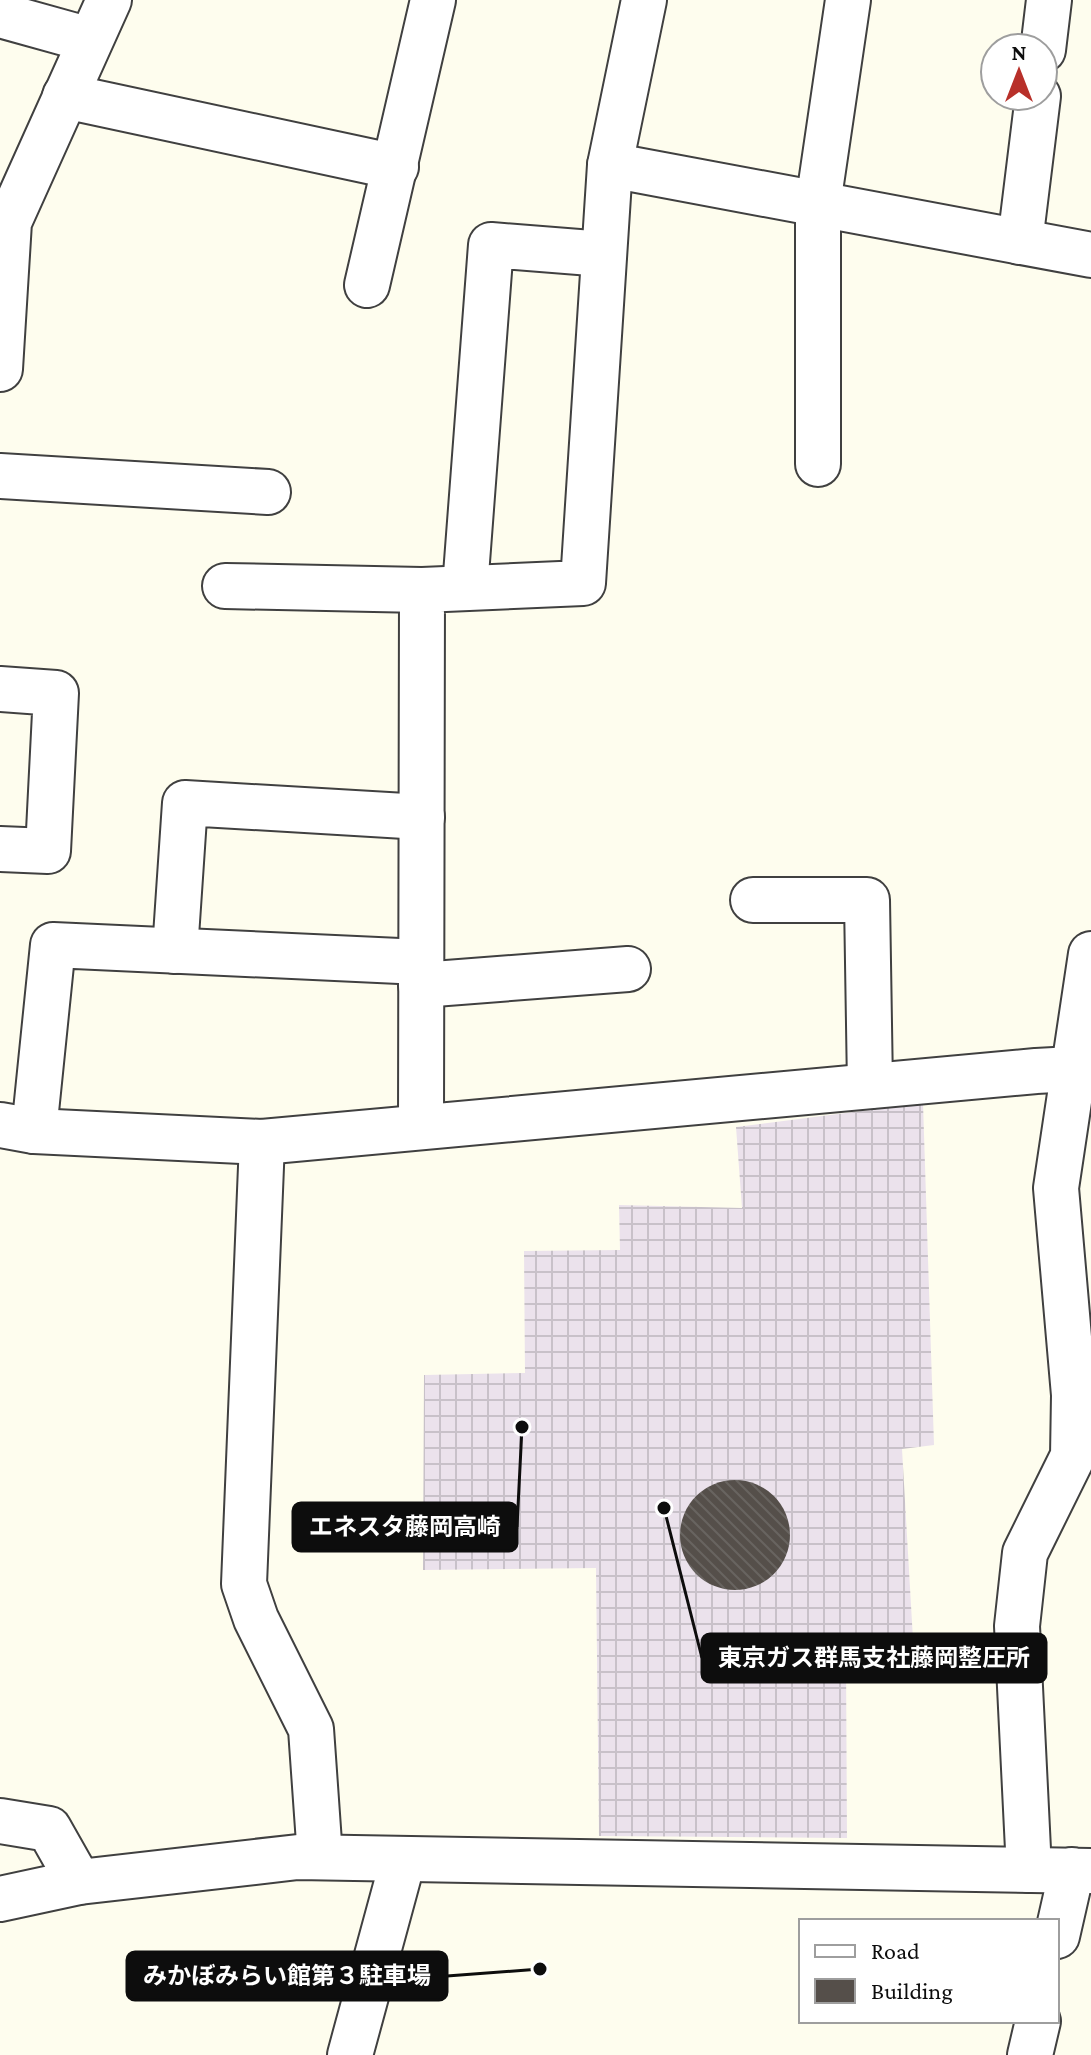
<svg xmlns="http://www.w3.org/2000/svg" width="1091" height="2055" font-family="'Crimson Pro','Noto Sans JP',serif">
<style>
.industrial{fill:url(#industrial-grid)}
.building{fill:url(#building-back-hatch)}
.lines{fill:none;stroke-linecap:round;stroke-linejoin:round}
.minor-casing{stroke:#404040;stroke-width:48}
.minor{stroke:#fff;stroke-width:44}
.leader{fill:none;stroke:#0d0d0d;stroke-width:3}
.callout-dot{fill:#0d0d0d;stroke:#fff;stroke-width:3}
.callout{fill:#0d0d0d;stroke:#0d0d0d;stroke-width:3}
.callout-label{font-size:24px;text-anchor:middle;font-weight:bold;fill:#fff}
</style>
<defs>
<pattern id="industrial-grid" width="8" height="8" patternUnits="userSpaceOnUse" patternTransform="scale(2)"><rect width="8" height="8" fill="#ebe2ec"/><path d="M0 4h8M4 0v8" fill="none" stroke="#c8c1c9"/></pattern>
<pattern id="building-back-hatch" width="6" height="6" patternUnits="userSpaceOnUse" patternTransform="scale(2)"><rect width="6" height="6" fill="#554f4a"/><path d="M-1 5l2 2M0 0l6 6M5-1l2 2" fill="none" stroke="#686460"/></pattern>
</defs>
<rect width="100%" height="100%" fill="#fefdee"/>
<polygon class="industrial" points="923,1103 934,1445 902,1449 914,1657 846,1661 847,1838 599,1836 596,1568 423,1570 424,1375 525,1373 524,1251 620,1250 619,1205 742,1208 736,1127"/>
<circle class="building" cx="735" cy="1535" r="55"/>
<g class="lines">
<g class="minor-casing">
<g id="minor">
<polyline points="644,0 610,165 1091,255"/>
<polyline points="0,15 90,40"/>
<polyline points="1043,50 1049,0"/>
<polyline points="65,96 396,167"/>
<polyline points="1020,242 1038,96"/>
<polyline points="367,285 433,0"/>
<polyline points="0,369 9,222 109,0"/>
<polyline points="818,464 818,204 848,0"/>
<polyline points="0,476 268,492"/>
<polyline points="225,586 422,590"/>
<polyline points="465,588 491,245 604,254"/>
<polyline points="0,689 56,693 48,851 0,849"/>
<polyline points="753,900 867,900 870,1086"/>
<polyline points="175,951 185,803 422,817"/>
<polyline points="421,985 628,969"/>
<polyline points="0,1125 34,1131 262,1142 1036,1071 1073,1069 1091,1074"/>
<polyline points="421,1127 422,590 583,583 610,165"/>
<polyline points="34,1131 53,945 421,962"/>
<polyline points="262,1142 244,1584 256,1619 311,1729 320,1857"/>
<polyline points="0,1821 49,1829 79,1882"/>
<polyline points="1029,1870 1017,1626 1025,1553 1073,1456 1074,1395 1056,1188 1091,954"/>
<polyline points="0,1899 79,1882 298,1857 1091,1871"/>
<polyline points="1057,1936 1072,1870"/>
<polyline points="350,2055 403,1860"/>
<polyline points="1030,2055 1038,2021"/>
</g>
</g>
<use href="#minor" class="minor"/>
</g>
<path class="leader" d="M522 1427L517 1527M664 1508L702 1658M540 1969L447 1976"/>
<g class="callout-dot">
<circle cx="522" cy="1427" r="8"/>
<circle cx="664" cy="1508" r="8"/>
<circle cx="540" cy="1969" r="8"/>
</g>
<g class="callout">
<rect x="293" y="1503" width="224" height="48" rx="8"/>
<rect x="702" y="1634" width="344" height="48" rx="8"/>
<rect x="127" y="1952" width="320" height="48" rx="8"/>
</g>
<g class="callout-label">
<text x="405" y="1535">エネスタ藤岡高崎</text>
<text x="874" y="1666">東京ガス群馬支社藤岡整圧所</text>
<text x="287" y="1984">みかぼみらい館第３駐車場</text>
</g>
<rect x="799" y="1919" width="260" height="104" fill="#ffffff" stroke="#9e9e9e" stroke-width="2"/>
<rect x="815" y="1945" width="40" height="12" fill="#ffffff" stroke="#9e9e9e" stroke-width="2"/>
<text x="871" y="1959" font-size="24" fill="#0d0d0d">Road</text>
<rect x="815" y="1979" width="40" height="24" fill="#554f4a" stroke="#9e9e9e" stroke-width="2"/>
<text x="871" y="1999" font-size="24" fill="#0d0d0d">Building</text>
<g transform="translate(1019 72)"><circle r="38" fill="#ffffff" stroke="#9e9e9e" stroke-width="2"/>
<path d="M0-6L14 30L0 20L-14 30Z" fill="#b8302a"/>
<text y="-12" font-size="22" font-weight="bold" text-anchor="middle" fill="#0d0d0d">N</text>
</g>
</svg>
